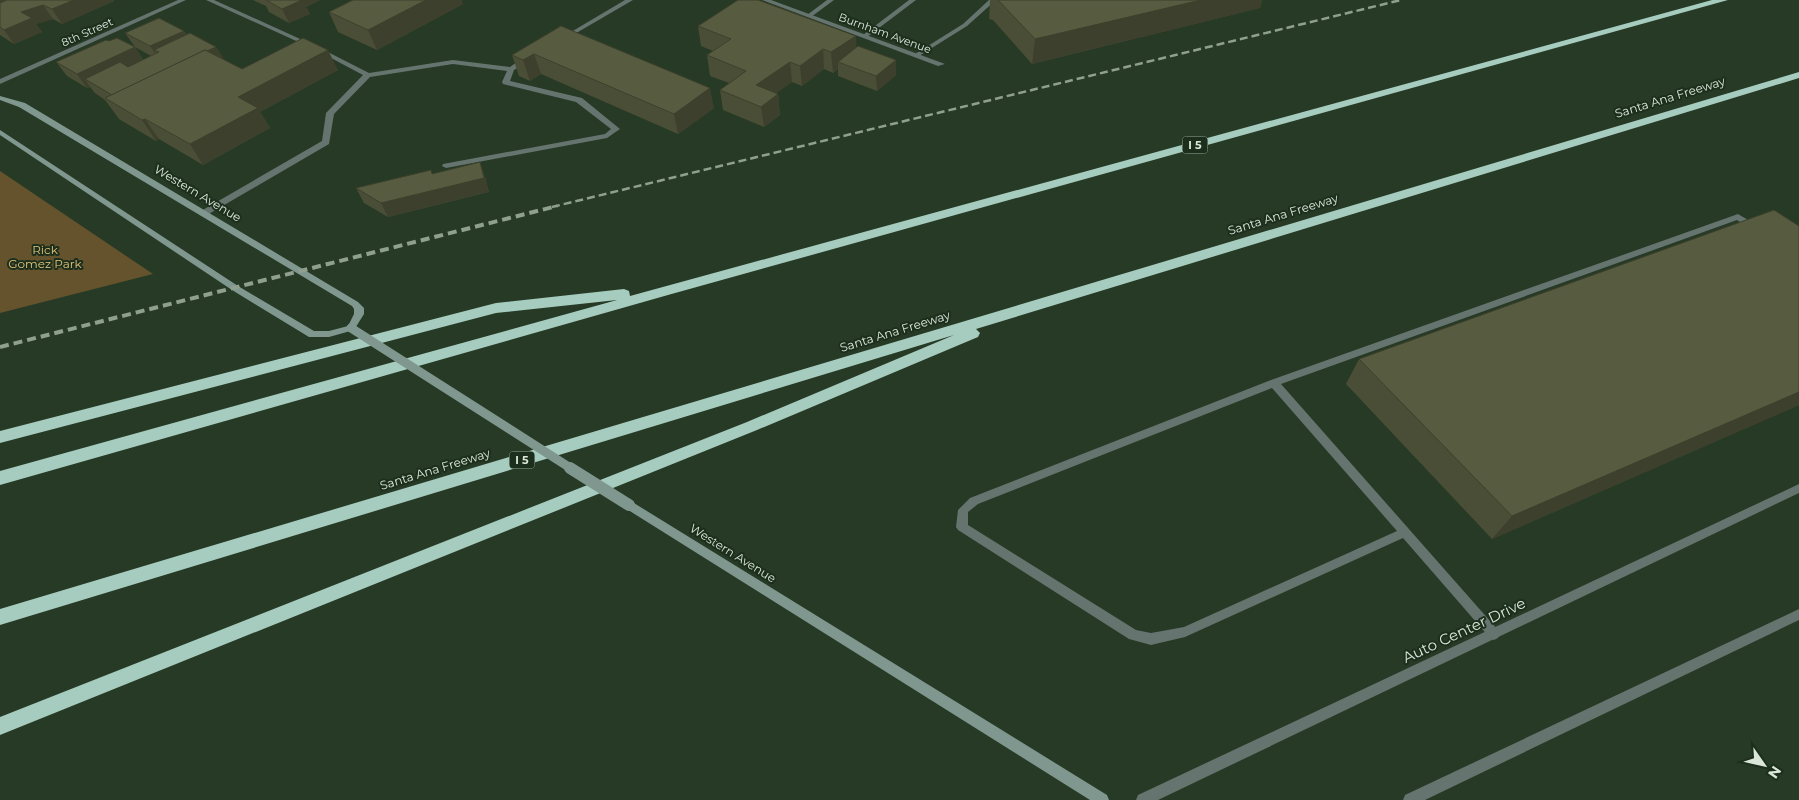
<svg xmlns="http://www.w3.org/2000/svg" width="1799" height="800" font-family="Montserrat,sans-serif">
<style>
.green{fill:#64532c}
.lines{fill:none;stroke-linecap:round;stroke-linejoin:round}
.service{fill:#65746e;fill-rule:evenodd}
.minor{fill:#65746e;fill-rule:evenodd}
.secondary{fill:#80978f;fill-rule:evenodd}
.motorway{fill:#a6cbbf;fill-rule:evenodd}
.rail-far1{stroke:#90a08f;stroke-width:2.5;stroke-dasharray:8 4;stroke-linecap:butt}
.rail{stroke:#90a08f;stroke-width:4;stroke-dasharray:9 5;stroke-linecap:butt}
.secondary-bridge-far1{stroke:#80978f;stroke-width:9}
.secondary-bridge{stroke:#80978f;stroke-width:12}
.wall{fill:#4b4e36}
.shaded-wall{fill:#3d402c}
.building{fill:#575b3f;stroke:#3d402c}
.labels{text-anchor:middle;dominant-baseline:central;stroke-width:4;stroke-linejoin:round;paint-order:stroke}
.far-street-label{font-size:11px;fill:#dae6d9;stroke:#1c2f1c}
.shield{fill:#1c2f1c;stroke:#a1afa0;stroke-width:1}
.shield-label{font-size:11px;font-weight:bold;fill:#dae6d9}
.street-label{font-size:12px;fill:#dae6d9;stroke:#1c2f1c}
.park-label{font-size:12px;fill:#e5c47a;stroke:#1c2f1c}
.near-street-label{font-size:15px;fill:#dae6d9;stroke:#1c2f1c}
</style>
<rect width="100%" height="100%" fill="#263a25"/>
<polygon class="green" points="0,171 153,274 0,313"/>
<g class="lines">
<g class="service">
<polygon points="206,0 214,0 320,48 369,73 453,60 510,67 524,57 530,57 530,61 514,70 510,81 582,98 620,129 607,138 446,168 442,166 443,164 605,134 611,129 576,102 503,84 502,82 507,71 453,64 370,77 334,114 329,144 207,215 201,215 201,211 322,141 326,113 363,75 316,50"/>
<polygon points="625,0 633,0 566,39 561,38"/>
<polygon points="827,0 834,0 811,17 807,17 807,15"/>
<polygon points="909,0 916,0 867,37 863,37 863,35"/>
<polygon points="989,0 996,0 967,26 919,56 915,56 915,54 963,24"/>
<path d="M1738,214L1758,226V230H1752L1737,220L1281,384L1498,630L1500,634L1498,638L1494,640L1490,638L1403,538L1185,637L1151,645L1129,639L958,530L956,527L958,510L970,498L1271,380ZM1272,388L1397,531L1184,627L1151,633L1136,630L968,525V512L978,504Z"/>
</g>
<g class="minor">
<polygon points="178,0 186,0 0,84 0,79"/>
<polygon points="762,0 771,0 945,64 938,66"/>
<polygon points="1799,484 1799,493 1158,800 1136,800 1138,795"/>
<polygon points="1799,609 1799,620 1425,800 1403,800 1405,795"/>
</g>
<g class="secondary">
<polygon points="0,96 25,103 358,302 364,308 364,314 354,330 329,337 309,337 232,290 0,135 0,130 238,286 314,331 329,331 348,326 354,314 354,309 352,306 19,107 0,100"/>
<polygon points="629,500 1107,795 1109,800 1090,800 625,508 624,505 625,502"/>
</g>
<g class="motorway">
<polygon points="1712,0 1728,0 668,295 0,485 0,471 617,300 496,313 0,443 0,431 496,303 624,289 629,291 630,296"/>
<polygon points="1799,72 1799,78 976,329 980,333 978,337 757,430 0,735 0,717 747,422 954,335 0,625 0,609"/>
</g>
<polyline class="rail-far1" points="552,207 1401,0"/>
<polyline class="rail" points="0,347 557,206"/>
<polyline class="secondary-bridge-far1" points="351,328 572,469"/>
<polyline class="secondary-bridge" points="570,468 629,505"/>
</g>
<g class="wall">
<polygon points="0,0 114,0 114,1 62,24 53,19 36,24 42,32 14,44 0,35"/>
<polygon points="253,0 320,0 306,7 310,14 289,23 269,12 266,6"/>
<polygon points="990,0 1262,0 1260,8 1032,64 993,20 989,19"/>
<polygon points="463,4 377,50 338,32 329,12"/>
<polygon points="561,26 714,108 678,134 541,74 530,81 519,76 512,55"/>
<polygon points="698,26 857,47 896,60 896,75 877,91 838,76 838,69 833,73 824,69 802,86 792,82 776,93 778,94 780,115 764,127 723,110 720,90 729,83 710,76 707,55 713,51 701,46"/>
<polygon points="184,31 187,35 216,47 224,60 242,69 338,70 260,112 270,128 203,165 159,139 156,141 119,119 105,100 95,93 90,87 87,88 67,76 56,62 109,41 135,47 143,60 151,56 135,47 125,33"/>
<polygon points="432,173 485,177 489,192 388,217 364,203 356,188"/>
<polygon points="1799,226 1799,405 1492,539 1346,384 1359,359"/>
</g>
<g class="shaded-wall">
<polygon points="0,0 7,0 0,8"/>
<polygon points="74,0 114,0 114,1 62,24 52,9"/>
<polygon points="301,0 320,0 306,7 310,14 289,23 282,9"/>
<polygon points="426,0 462,0 463,4 377,50 368,30"/>
<polygon points="1201,0 1262,0 1260,8 1032,64 1035,39"/>
<polygon points="43,5 53,19 36,24 42,32 14,44 4,30 21,12"/>
<polygon points="184,31 193,45 159,52 154,50 161,60 160,60 150,46"/>
<polygon points="856,36 857,56 838,62 838,69 833,73 831,52"/>
<polygon points="135,47 144,62 85,79 90,87 87,88 77,74"/>
<polygon points="216,47 225,61 113,96"/>
<polygon points="823,49 824,69 802,86 800,66"/>
<polygon points="328,50 338,70 260,112 270,128 203,165 190,144 238,97"/>
<polygon points="534,54 541,74 530,81 523,60"/>
<polygon points="896,60 896,75 877,91 876,76"/>
<polygon points="790,62 792,82 759,106 756,85"/>
<polygon points="710,88 714,108 678,134 674,114"/>
<polygon points="778,94 780,115 764,127 761,107"/>
<polygon points="145,119 159,139 156,141 142,120"/>
<polygon points="480,162 485,177 489,192 388,217 381,203"/>
<polygon points="1799,392 1799,405 1492,539 1512,516"/>
</g>
<g class="building">
<polygon points="7,0 74,0 52,9 43,5 21,12 32,18 4,30 0,27 0,3"/>
<polygon points="266,0 302,0 282,9"/>
<polygon points="353,0 426,0 368,30 329,12"/>
<polygon points="738,0 758,0 856,36 831,52 823,49 800,66 790,62 756,85 778,94 761,107 720,90 746,71 707,55 731,39 698,26"/>
<polygon points="998,0 1201,0 1035,39"/>
<polygon points="159,18 184,31 150,46 125,33"/>
<polygon points="561,26 710,88 674,114 534,54 523,60 512,55"/>
<polygon points="190,33 216,47 207,51 205,50 112,95 85,79 120,62 128,67 159,52 154,50"/>
<polygon points="117,38 135,47 77,74 56,62 106,40 109,41"/>
<polygon points="303,38 328,50 238,97 258,108 190,144 145,119 142,120 105,98 205,50 242,69"/>
<polygon points="858,46 896,60 876,76 838,62"/>
<polygon points="480,162 484,178 381,203 356,188 431,170 432,174"/>
<polygon points="1774,210 1799,226 1799,392 1512,516 1359,359"/>
</g>
<g class="labels">
<g class="far-street-label">
<text transform="translate(87 32) rotate(-24)">8th Street</text>
<text transform="translate(885 33) rotate(20)">Burnham Avenue</text>
</g>
<g class="shield">
<rect x="1182.5" y="136.5" width="25" height="17" rx="4"/>
<rect x="509.5" y="451.5" width="25" height="17" rx="4"/>
</g>
<g class="shield-label">
<text x="1195" y="145">I 5</text>
<text x="522" y="460">I 5</text>
</g>
<g class="street-label">
<text transform="translate(1670 97) rotate(-17)">Santa Ana Freeway</text>
<text transform="translate(198 193) rotate(31)">Western Avenue</text>
<text transform="translate(1283 214) rotate(-17)">Santa Ana Freeway</text>
<text transform="translate(895 331) rotate(-17)">Santa Ana Freeway</text>
<text transform="translate(435 469) rotate(-17)">Santa Ana Freeway</text>
<text transform="translate(733 553) rotate(32)">Western Avenue</text>
</g>
<g class="park-label">
<text x="45" y="249">Rick<tspan x="45" dy="14">Gomez Park</tspan></text>
</g>
<g class="near-street-label">
<text transform="translate(1464 630) rotate(-25)">Auto Center Drive</text>
</g>
</g>
<g transform="translate(1764 765) rotate(124)" stroke="#1c2f1c" stroke-width="4" paint-order="stroke">
<path d="M0-4L9 19L0 12L-9 19Z" fill="#dae6d9"/>
<text y="-8" font-size="14" font-weight="bold" text-anchor="middle" fill="#dae6d9">N</text>
</g>
</svg>
